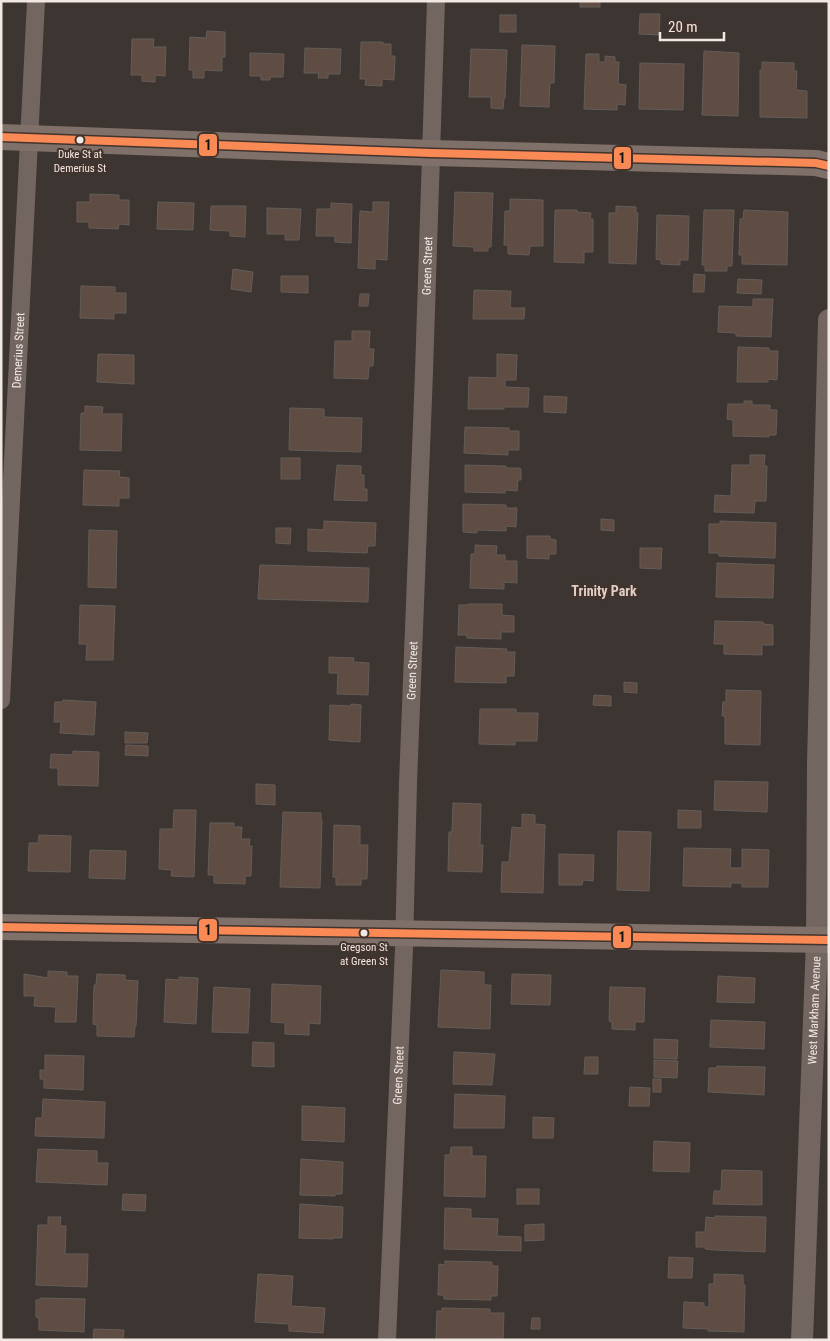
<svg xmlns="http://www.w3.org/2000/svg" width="830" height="1341" font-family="'Roboto Condensed',sans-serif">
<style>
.building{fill:#5f4c42;stroke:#645d59}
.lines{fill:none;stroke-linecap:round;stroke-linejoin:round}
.minor{stroke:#736661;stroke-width:18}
.tertiary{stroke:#736661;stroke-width:22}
.secondary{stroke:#7f7069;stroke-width:26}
.bus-1-casing{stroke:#42332c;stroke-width:11}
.bus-1{stroke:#f98a56;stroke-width:8}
.bus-dot{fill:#f2e8e3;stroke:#42332c;stroke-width:2}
.labels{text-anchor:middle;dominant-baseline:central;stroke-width:4;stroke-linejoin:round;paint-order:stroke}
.bus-label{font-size:11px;fill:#f2e8e3;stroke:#42332c}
.street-label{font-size:12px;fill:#f2e8e3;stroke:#42332c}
.neighbourhood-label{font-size:14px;font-weight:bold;fill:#e1cec5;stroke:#42332c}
.line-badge{stroke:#42332c;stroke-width:2}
.pale-badge-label{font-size:14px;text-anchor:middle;font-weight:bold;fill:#111}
</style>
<rect width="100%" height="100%" fill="#3d3531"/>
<g class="building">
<rect x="580" y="1" width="20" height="6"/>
<polygon points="640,14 660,14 659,35 639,34"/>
<rect x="500" y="15" width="16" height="17"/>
<polygon points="207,31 225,32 225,57 222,57 222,71 204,70 204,78 193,78 193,70 189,70 190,37 206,38"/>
<polygon points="132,39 154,39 153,47 166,47 165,76 155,75 155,82 142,81 142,75 131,75"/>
<polygon points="361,42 383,42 383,44 391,44 391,56 395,56 394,80 382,79 382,86 365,85 366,79 360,79"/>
<polygon points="522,45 555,46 554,83 550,83 549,107 520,106"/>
<polygon points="305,48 341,49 340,74 328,74 328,78 318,78 319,73 304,73"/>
<polygon points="471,49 507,50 505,98 504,98 503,109 491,108 491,97 469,97"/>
<polygon points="704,51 739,53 738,116 702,115"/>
<polygon points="250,53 284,54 283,77 270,77 270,80 261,80 261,76 250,76"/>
<polygon points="586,54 599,54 599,62 605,62 605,56 615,57 615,62 619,62 618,84 626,85 625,105 617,104 617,110 584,109"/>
<polygon points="762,62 794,63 794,71 797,71 796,90 807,91 807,118 760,117 760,70 762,70"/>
<polygon points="640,63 684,64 683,110 639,109"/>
<polygon points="455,192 493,193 491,247 488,247 488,251 474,251 474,247 453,246"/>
<polygon points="90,194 119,195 119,200 129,200 129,225 119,224 118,229 89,228 89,222 77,222 77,202 90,202"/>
<polygon points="510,199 543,200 543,246 530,246 529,255 508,254 508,245 504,245 505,211 510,211"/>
<polygon points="158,202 194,203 193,230 157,229"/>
<polygon points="373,202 389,202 387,260 375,259 375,269 358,268 360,211 373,212"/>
<polygon points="331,203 352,204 351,243 335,242 335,236 316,236 317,209 331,209"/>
<polygon points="211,206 246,206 245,237 230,236 230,231 210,230"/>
<polygon points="616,206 636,207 636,213 638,213 636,264 609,263 609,213 616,213"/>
<polygon points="267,208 301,209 299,240 285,240 285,234 267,234"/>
<polygon points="555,210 577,210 577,212 591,213 590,219 593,219 593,252 584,252 584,263 554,262"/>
<polygon points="704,210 734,210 732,266 727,266 727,271 705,271 705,265 702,265"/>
<polygon points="744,210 788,212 787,265 742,264 742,255 739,255 740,219 743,219"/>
<polygon points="657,215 689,216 688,260 680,260 680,265 661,264 661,260 656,259"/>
<polygon points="233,269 253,272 251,292 231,289"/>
<polygon points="694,274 705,275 704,292 693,292"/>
<polygon points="281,276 308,276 308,293 281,292"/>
<polygon points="738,279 762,280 761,294 737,293"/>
<polygon points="81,286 115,287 115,293 126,293 126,313 114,313 114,319 80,318"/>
<polygon points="474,290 511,291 510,308 525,308 524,319 473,319"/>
<polygon points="360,294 369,294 368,306 359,306"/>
<polygon points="753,299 773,299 771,337 736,336 736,333 718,332 719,306 753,307"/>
<polygon points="352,331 370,331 369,349 374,349 373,366 369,366 368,379 334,378 335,341 352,341"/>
<polygon points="738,347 769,348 769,351 778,351 777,380 768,379 768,382 737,382"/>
<polygon points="98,354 134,355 134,384 97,382"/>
<polygon points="497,354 517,355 516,380 505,380 505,387 529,388 528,407 504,407 504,409 468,409 469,377 497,378"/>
<polygon points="544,396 567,397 566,413 544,412"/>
<polygon points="744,401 752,401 752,405 770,405 770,410 777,410 776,435 769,435 769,437 733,436 733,420 727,419 728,404 744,404"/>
<polygon points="85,406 103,407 102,414 122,414 121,451 80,450 81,413 85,413"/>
<polygon points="290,408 324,409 324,417 362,418 361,452 289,450"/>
<polygon points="465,427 509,428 509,431 519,431 519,450 508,450 508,455 464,453"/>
<polygon points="750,455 765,455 764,466 767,466 766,501 755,501 754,513 714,512 715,495 731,496 732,465 750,465"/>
<rect x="281" y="458" width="19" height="21"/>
<polygon points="337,465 361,466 361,475 364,475 364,489 367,489 367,501 334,500"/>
<polygon points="465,465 506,466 506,468 518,468 521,469 521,480 518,480 517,491 505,490 505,493 465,492"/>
<polygon points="84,470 120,471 119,477 129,478 129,498 119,498 119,506 83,505"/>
<polygon points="463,504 506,505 506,508 517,508 516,527 506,526 506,531 477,530 477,533 463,532"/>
<polygon points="601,519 614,520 614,531 601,530"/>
<polygon points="324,521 376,523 375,546 368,546 367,553 308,551 308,529 324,530"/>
<polygon points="720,521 776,523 775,558 719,556 719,553 709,553 709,524 720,524"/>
<polygon points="276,528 291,528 290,544 276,543"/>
<polygon points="89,530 117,531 116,588 88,587"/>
<polygon points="527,536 550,536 550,539 556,540 556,554 549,554 549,559 527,558"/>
<polygon points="475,545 497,546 496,555 505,555 505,561 517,561 517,583 504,582 504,589 470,588 471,554 475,554"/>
<polygon points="640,548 662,548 661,569 640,568"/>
<polygon points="717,563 774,565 773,598 716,597"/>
<polygon points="260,565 369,568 368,602 258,599"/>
<polygon points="468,604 502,604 502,615 514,616 514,632 501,632 501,639 467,638 467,635 458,635 459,605 468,605"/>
<polygon points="80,605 115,606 113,660 86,660 87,644 79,644"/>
<polygon points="715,621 763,622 763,624 773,625 773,645 762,645 762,655 724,654 724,644 714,644"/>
<polygon points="456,647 507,649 506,652 515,652 514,676 506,676 506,683 455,682"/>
<polygon points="329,657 354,658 353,662 369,663 368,695 337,694 338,673 329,673"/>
<polygon points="624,682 637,683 637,693 624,692"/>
<polygon points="726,690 761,691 760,745 725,744 725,716 722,716 723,702 726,702"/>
<polygon points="594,695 611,696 611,706 593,705"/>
<polygon points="63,700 96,702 94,735 60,733 61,722 54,722 55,702 62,702"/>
<polygon points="351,704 361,705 360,742 329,740 330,705 351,706"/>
<polygon points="480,709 516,709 516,713 538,713 537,741 515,741 515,745 479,744"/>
<polygon points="125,732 148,733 147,743 125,743"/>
<polygon points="126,745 148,746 148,756 125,755"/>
<polygon points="73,751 99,752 98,786 58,785 58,768 50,768 51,754 73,755"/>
<polygon points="715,781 768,782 767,812 714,810"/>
<polygon points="256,784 275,785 275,805 256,804"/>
<polygon points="453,803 481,804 480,845 483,845 482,872 448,871 449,832 452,832"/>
<polygon points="174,810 196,810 194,877 171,876 172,870 159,869 160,829 173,829"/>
<polygon points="678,810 701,811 701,828 678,828"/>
<polygon points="283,812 321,813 321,820 322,820 320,888 280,887"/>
<polygon points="522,814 535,815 535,824 545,825 543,893 501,892 502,862 509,862 512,827 522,828"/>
<polygon points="210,823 234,823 234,827 242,827 241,839 250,839 249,846 252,846 251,876 245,876 245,884 214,883 214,875 208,875"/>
<polygon points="334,825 360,826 360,845 368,845 367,879 361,879 361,885 336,885 336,877 333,877"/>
<polygon points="618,831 651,832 649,891 617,890"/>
<polygon points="39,835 71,836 70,872 28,871 29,843 38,843"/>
<polygon points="684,848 731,849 730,868 742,868 742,849 769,850 768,887 742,887 742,883 731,883 731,887 683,886"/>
<polygon points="90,850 126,851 125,879 89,878"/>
<polygon points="559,854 594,855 593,881 583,880 582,885 559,885"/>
<polygon points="441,970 484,972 484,985 491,985 490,1029 438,1027"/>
<polygon points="48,971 67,972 67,976 78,976 76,1022 55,1022 56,1007 34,1006 35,996 24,996 24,974 48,978"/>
<polygon points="97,974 125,975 125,980 138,981 136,1026 135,1026 134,1037 97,1036 97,1025 93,1024 94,985 96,985"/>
<polygon points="512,974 551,975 550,1005 511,1004"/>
<polygon points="718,976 755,978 754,1003 717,1002"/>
<polygon points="179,977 198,978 196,1024 164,1022 166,979 179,980"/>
<polygon points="272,984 321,986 320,1024 309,1023 309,1035 285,1034 285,1023 271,1022"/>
<polygon points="214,987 250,989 248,1033 212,1032"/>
<polygon points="610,987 645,988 644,1022 635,1022 635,1030 612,1029 612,1022 609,1021"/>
<polygon points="711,1020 765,1022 764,1049 710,1047"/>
<polygon points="654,1039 678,1040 677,1059 654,1058"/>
<polygon points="253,1042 274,1043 274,1067 252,1066"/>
<polygon points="454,1052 495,1054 492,1085 453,1084"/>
<polygon points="45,1055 84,1056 83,1090 44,1088 44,1079 40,1079 40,1070 45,1070"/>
<polygon points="585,1057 598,1057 598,1074 584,1074"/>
<polygon points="654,1060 678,1061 677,1078 654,1077"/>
<polygon points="717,1066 765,1067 764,1095 708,1092 709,1068 717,1068"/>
<rect x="653" y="1079" width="8" height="13"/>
<polygon points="630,1087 650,1088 649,1106 629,1106"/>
<polygon points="455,1094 505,1096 504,1128 454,1128"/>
<polygon points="43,1099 105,1102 104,1138 35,1136 36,1118 42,1118"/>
<polygon points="302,1106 345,1108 344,1142 302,1140"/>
<polygon points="533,1117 554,1118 553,1138 533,1138"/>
<polygon points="654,1141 690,1143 689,1172 653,1171"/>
<polygon points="451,1147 472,1147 472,1156 486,1156 485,1197 444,1196 445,1155 450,1155"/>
<polygon points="38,1149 97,1151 97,1163 108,1163 107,1185 36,1182"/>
<polygon points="301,1159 343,1162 342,1194 335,1194 335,1196 300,1195"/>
<polygon points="722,1170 762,1171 762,1205 713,1204 714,1191 721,1191"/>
<rect x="517" y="1189" width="22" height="15"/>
<polygon points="123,1194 146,1195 145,1211 122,1210"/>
<polygon points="300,1204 343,1207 342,1238 333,1238 333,1239 299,1238"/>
<polygon points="445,1208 471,1209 471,1218 498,1219 497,1236 521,1237 521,1251 444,1249"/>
<polygon points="715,1216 766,1217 765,1252 714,1250 705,1249 705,1247 696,1247 696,1232 705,1232 706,1217 715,1218"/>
<polygon points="48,1217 61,1217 60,1226 66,1226 65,1254 88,1254 87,1287 36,1285 38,1225 48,1225"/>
<polygon points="544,1224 544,1240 525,1241 525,1225"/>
<polygon points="669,1257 693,1258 692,1278 668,1278"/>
<polygon points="445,1261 492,1262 492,1266 498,1266 497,1296 491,1296 491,1300 444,1299 444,1295 438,1295 439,1264 445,1265"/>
<polygon points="258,1274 293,1276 291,1306 325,1308 323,1333 289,1331 289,1324 255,1322"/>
<polygon points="714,1274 743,1275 743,1285 745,1285 744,1332 708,1331 708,1329 683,1328 684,1302 704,1303 704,1307 709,1307 709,1284 714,1284"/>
<polygon points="40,1298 85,1299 84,1332 39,1330 39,1318 36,1317 36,1300 40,1300"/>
<polygon points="442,1308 490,1309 490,1313 504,1313 503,1340 436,1340 437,1311 442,1311"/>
<polygon points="532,1318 540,1318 540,1329 531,1329"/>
<polygon points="94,1329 124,1330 123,1340 93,1340"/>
</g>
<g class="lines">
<g class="minor">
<path id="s1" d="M1,700L36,1"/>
<path id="s2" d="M387,1340L404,949L408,783L424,372L436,1"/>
</g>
<path class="tertiary" id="s3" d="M802,1340L817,940L818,763L829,320"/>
<g class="secondary">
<polyline points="1,137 431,153 816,163 829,166"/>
<polyline points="1,927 829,940"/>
</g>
<g class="bus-1-casing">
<g id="bus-1">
<polyline points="1,137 431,153 816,163 829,166"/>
<polyline points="1,927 829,940"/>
</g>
</g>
<use href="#bus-1" class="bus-1"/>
</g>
<g class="bus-dot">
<circle cx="80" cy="140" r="4.5"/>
<circle cx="364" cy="933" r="4.5"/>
</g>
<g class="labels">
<g class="bus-label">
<text x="80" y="154">Duke St at<tspan x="80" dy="14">Demerius St</tspan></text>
<text x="364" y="947">Gregson St<tspan x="364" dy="14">at Green St</tspan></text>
</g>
<g class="street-label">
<text stroke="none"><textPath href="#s2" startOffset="1075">Green Street</textPath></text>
<text stroke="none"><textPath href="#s1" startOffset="350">Demerius Street</textPath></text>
<text stroke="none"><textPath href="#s2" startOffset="670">Green Street</textPath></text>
<text stroke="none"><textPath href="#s3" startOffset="330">West Markham Avenue</textPath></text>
<text stroke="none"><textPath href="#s2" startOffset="265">Green Street</textPath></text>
</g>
<g class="neighbourhood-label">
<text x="604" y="591">Trinity Park</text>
</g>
</g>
<g class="line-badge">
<rect x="198" y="133" width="20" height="24" rx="5" fill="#f98a56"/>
<rect x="613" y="146" width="19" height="24" rx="5" fill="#f98a56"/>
<rect x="198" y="918" width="20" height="24" rx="5" fill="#f98a56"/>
<rect x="612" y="925" width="20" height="24" rx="5" fill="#f98a56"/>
</g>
<g class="pale-badge-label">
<text x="208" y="150">1</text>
<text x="622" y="163">1</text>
<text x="208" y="935">1</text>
<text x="622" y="942">1</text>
</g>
<rect width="830" height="1341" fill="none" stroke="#f2e8e3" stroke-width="5"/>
<path d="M660 32v8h64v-8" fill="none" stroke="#f2e8e3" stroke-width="2.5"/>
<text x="668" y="32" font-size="15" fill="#f2e8e3" stroke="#42332c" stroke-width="4" paint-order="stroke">20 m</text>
</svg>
